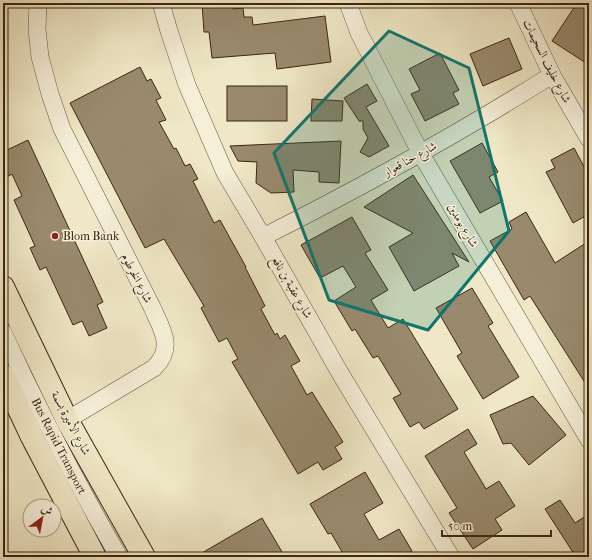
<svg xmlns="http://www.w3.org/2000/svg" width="592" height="560" font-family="'IM FELL French Canon',Amiri,serif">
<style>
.building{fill:#998a6e;stroke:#3c250f}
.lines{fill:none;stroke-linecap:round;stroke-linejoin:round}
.minor-casing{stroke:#69563c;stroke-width:18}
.major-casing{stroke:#3c250f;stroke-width:24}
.minor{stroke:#f5efd9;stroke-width:17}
.major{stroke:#efe7c5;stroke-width:22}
.marked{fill:#0f766e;fill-opacity:0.2;stroke:#0f766e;stroke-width:3;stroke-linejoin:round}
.poi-dot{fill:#8f2418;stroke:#f5efd9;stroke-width:1.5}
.labels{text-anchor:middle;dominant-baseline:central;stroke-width:3;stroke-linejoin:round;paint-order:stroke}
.street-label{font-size:12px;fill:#3c250f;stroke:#f5efd9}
.poi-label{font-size:12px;fill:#3c250f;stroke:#f5efd9;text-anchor:start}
</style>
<rect width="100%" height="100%" fill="#efe7c5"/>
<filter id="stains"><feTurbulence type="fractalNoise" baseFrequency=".005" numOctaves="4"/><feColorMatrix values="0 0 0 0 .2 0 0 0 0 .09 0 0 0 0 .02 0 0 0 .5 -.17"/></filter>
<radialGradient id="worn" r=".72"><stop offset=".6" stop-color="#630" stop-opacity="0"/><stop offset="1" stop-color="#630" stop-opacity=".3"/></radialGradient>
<g class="building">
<polygon points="202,3 233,3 233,9 243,8 244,17 252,17 253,25 325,16 331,62 277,69 275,53 212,58 209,32 204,32"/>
<polygon points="577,3 589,11 589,65 552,41"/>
<polygon points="509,38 522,69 483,86 470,54"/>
<polygon points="440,53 459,90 453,93 459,104 425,121 411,94 420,90 409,69"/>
<polygon points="140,67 147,81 151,79 161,98 156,100 166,120 159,122 174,149 176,148 185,166 190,164 198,179 193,181 214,223 220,220 246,267 245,267 265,306 261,309 275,335 277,333 280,339 285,335 300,361 291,366 307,395 312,392 343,442 335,447 342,459 323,470 318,462 298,474 232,362 238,359 227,338 219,342 201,308 204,306 164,239 145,248 70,103"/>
<polygon points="367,84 377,101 366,107 389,146 369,157 360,152 368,138 363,129 363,121 359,121 344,98"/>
<rect x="227" y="86" width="60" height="35"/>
<polygon points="312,99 343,101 342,121 311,121"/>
<polygon points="28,140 103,302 97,305 107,328 89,336 82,321 73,325 46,267 40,270 30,248 35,246 14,200 22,196 12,174 3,179 3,152"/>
<polygon points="341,141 339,183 319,182 319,172 293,170 294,192 271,193 256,183 257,162 238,161 230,146"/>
<polygon points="482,143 498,172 489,177 503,201 480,213 450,161"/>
<polygon points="574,148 589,176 589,214 573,223 546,172 555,168 551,160"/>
<polygon points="413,175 469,262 452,253 459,266 414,291 389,247 413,233 364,207"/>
<polygon points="526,212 555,263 589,241 589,389 530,296 524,300 490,241 512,229 509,222"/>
<polygon points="352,217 371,250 365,253 388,290 371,300 388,328 403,319 458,409 424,429 419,422 410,427 393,398 401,394 378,356 373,358 355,329 352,331 334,301 356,287 343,266 320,278 301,245"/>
<polygon points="472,288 493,323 488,326 519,377 483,399 457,356 462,353 436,308"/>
<polygon points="533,396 566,435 529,465 511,443 503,444 490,415"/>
<polygon points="468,429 477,444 464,452 486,489 499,481 515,506 495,519 502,530 473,549 449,513 457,508 425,456"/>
<polygon points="365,472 383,503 364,514 379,540 399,529 412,551 401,557 345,557 331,533 328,534 310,504"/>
<polygon points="560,500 575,523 589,514 589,557 576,557 545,509"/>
<polygon points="262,518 285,557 195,557"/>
</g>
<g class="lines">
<g class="minor-casing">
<g id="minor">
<path d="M38,3L37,29L40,57L50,94L62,129L152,307C162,330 175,347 154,368L67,420"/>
<polyline points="161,3 169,31 187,85 225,173 263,237 340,373 451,557"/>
<polyline points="348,3 359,33 421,154 589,440"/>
<polyline points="518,3 552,75 589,139"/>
<path d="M263,237C362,187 458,134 552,75"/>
<path d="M3,332C38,409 77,484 119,557"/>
</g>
</g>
<g class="major-casing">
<g id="major">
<polyline points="3,287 67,420 144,557"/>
<polyline points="3,375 32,437 95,557"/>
</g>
</g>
<use href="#minor" class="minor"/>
<use href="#major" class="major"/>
</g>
<path class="marked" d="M389,31L469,68L509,231L428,330L329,300L274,153Z"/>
<circle class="poi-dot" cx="55" cy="236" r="4"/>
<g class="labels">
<g class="street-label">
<text transform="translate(547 61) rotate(63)">شارع خليف السحيمات</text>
<text transform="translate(410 159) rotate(-29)">شارع حنا قعوار</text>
<text transform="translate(463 225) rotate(60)">شارع بومدين</text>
<text transform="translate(137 278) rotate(63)">شارع الخرطوم</text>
<text transform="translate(292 287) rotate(60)">شارع عقبة بن نافع</text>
<text transform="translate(71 423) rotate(62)">شارع الأميرة بسمة</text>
<text transform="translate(59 446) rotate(63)">Bus Rapid Transport</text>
</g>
<g class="poi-label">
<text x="63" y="236">Blom Bank</text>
</g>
</g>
<rect width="592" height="560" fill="none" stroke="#efe7c5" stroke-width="16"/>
<rect x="4" y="4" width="584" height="552" fill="none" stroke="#3c250f" stroke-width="2"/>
<rect x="8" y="8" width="576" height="544" fill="none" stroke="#3c250f"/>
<g transform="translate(42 518) rotate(32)"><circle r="19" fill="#f5efd9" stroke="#ab9e88"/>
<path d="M0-3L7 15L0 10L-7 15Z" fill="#8f2418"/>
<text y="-6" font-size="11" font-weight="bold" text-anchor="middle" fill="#3c250f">ش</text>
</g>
<path d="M442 530v6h109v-6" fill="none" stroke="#3c250f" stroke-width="2"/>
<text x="448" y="530" font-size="12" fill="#3c250f" stroke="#f5efd9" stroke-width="3" paint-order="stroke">50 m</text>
<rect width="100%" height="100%" filter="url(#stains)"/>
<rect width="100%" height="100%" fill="url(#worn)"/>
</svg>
